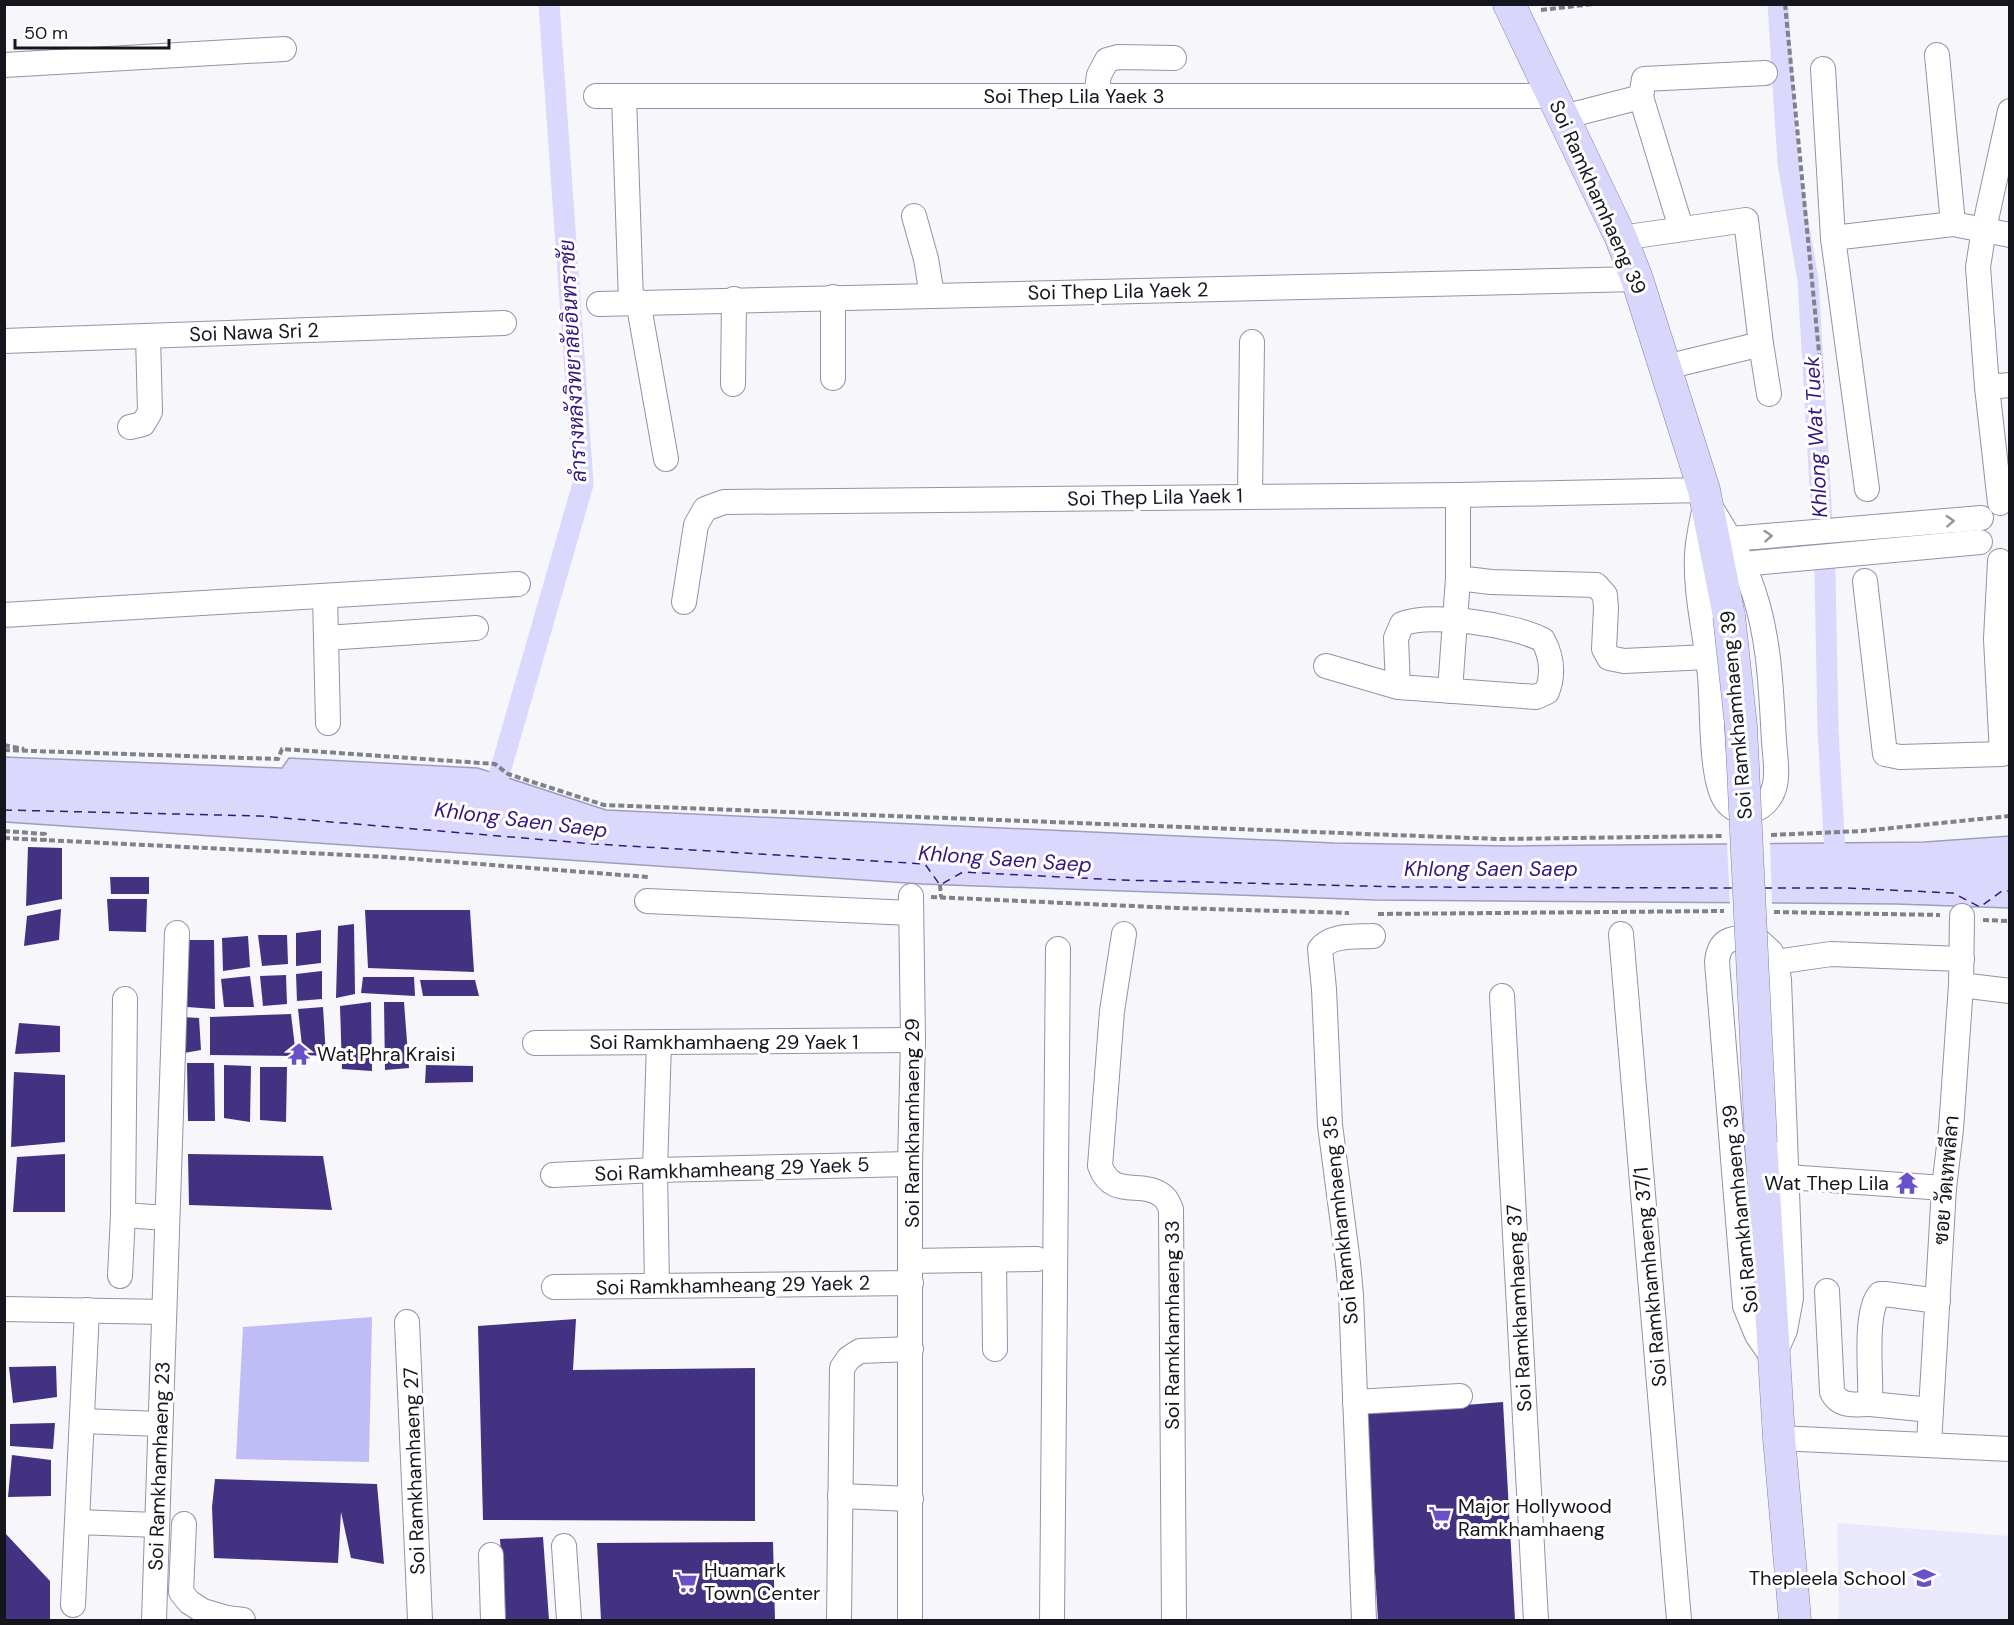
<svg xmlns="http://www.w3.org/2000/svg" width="2014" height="1625" font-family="'DM Sans',Sarabun,sans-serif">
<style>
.built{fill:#e9e8fd}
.green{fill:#c0bcf6}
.water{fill:#dad8fd;stroke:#9f9eba;stroke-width:1.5}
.pier{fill:#f6f6fb}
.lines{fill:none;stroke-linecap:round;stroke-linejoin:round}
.canal{stroke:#dad8fd;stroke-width:21}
.ferry{stroke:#36177d;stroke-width:1.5;stroke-dasharray:8 6;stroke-linecap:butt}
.building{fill:#423281}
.minor-casing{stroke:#9392aa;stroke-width:26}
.major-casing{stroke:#8480ac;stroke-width:33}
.path{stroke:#818189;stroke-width:4;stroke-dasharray:6 3;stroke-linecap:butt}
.minor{stroke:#fff;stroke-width:24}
.major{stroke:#d9d6fb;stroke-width:32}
.major-bridge-casing{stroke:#8480ac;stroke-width:33;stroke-linecap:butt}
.major-bridge{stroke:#d9d6fb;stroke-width:32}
.oneway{stroke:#96969a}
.labels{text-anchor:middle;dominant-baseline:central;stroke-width:6;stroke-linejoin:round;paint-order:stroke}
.street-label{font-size:20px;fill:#15151e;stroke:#fff}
.poi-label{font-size:20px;fill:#15151e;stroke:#fff;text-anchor:start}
.water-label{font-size:21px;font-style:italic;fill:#36177d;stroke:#fff}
</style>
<rect width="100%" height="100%" fill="#f6f6fb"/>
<polygon class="built" points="1837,1523 2009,1536 2009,1620 1839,1620"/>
<polygon class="green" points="372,1317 369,1462 236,1459 243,1327"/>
<polygon class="water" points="4,757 282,768 289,758 478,768 606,810 1334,843 1510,846 1924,842 2009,836 2009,908 1896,904 1375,900 922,884 5,822"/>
<polygon class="pier" points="1770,841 1772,906 1730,906 1727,842"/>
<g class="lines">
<g class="canal">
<polyline points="1778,4 1788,163 1808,280 1825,573 1828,730 1836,871"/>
<polyline points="491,803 583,484 549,4"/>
</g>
<g class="ferry">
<polyline points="4,810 260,816 595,844 925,864 940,885 963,872 1120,880 1405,887 1733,888"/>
<polyline points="1764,888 1846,888 1953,893 1980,907 2002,891 2010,891"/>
</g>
</g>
<g class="building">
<polygon points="28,847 62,848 62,899 26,906"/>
<polygon points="110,877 149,877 149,894 111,894"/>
<polygon points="107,899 147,899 146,932 109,931"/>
<polygon points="61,909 59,940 24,946 27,916"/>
<polygon points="365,910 470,910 474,972 368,968"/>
<polygon points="354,924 355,994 336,998 338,926"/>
<polygon points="321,930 321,963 296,966 296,933"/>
<polygon points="258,935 287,935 288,964 262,966"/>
<polygon points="248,936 250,967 223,971 222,938"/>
<polygon points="188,940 214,940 215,1009 187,1007"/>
<polygon points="322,971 322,999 297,1001 296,974"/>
<polygon points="286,975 287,1004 263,1006 260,976"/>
<polygon points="250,976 254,1007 224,1007 221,979"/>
<polygon points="363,977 414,977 415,996 361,993"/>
<polygon points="420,980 475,980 479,996 423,996"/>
<polygon points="371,1002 372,1071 342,1069 340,1006"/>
<polygon points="384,1002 404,1002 409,1068 385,1070"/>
<polygon points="323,1007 326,1056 303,1055 298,1009"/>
<polygon points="291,1014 296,1056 210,1055 210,1017"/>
<polygon points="183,1017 199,1018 201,1050 184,1053"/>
<polygon points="19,1023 60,1026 60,1052 15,1054"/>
<polygon points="187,1063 214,1063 215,1121 188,1121"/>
<polygon points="224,1065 251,1066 250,1122 224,1118"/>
<polygon points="426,1065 473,1066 473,1082 425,1083"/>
<polygon points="260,1067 287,1067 286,1122 260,1120"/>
<polygon points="14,1072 65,1075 65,1142 11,1147"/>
<polygon points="65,1154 65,1212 13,1212 17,1157"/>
<polygon points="188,1154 323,1156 332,1210 189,1205"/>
<polygon points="576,1319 573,1370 755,1368 755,1521 483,1520 478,1326"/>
<polygon points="56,1366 57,1397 13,1403 9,1367"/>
<polygon points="1503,1402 1515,1620 1378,1620 1365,1413"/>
<polygon points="55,1423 53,1449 10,1446 10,1424"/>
<polygon points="12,1455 51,1460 51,1496 8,1497"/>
<polygon points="215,1479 377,1484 384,1564 351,1558 341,1512 338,1563 214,1558 212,1507"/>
<polygon points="5,1533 50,1581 50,1620 6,1620"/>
<polygon points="543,1537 549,1620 506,1620 500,1539"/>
<polygon points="773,1542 775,1620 601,1620 597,1543"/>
</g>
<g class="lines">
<g class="minor-casing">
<g id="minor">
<polyline points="1937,55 1953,224"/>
<polyline points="4,65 284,49"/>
<polyline points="1823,69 1833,238 1867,489"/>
<polyline points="596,96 1553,96"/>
<polyline points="624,96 631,302"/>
<polyline points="1096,96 1099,75 1107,60 1118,57 1174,58"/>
<polyline points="1641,97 1681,228"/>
<polyline points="1563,117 1641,97 1644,79 1765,73"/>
<polyline points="914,216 926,259 932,295"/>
<polyline points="1621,238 1746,220 1761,344 1666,367"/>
<polyline points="1833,238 1953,224 2010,235"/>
<polyline points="638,301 666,459"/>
<polyline points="599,304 1637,279"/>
<polyline points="4,341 504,323"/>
<polyline points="1761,344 1769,394"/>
<polyline points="833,378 833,297"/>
<polyline points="733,384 734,299"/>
<polyline points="1987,387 2010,385"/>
<polyline points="130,427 143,424 150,412 148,336"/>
<polyline points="1250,495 1252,342"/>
<polyline points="1458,495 1458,578 1491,582 1596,585 1605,595 1606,608 1604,649 1609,658 1624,661 1707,657"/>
<path d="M1706,500C1725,530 1743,559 1754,593C1770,641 1771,692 1774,741C1775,757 1779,777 1773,791C1768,804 1756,813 1741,811C1734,810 1727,804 1724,798C1710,772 1713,707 1710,676C1706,636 1695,594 1697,554C1698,536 1703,518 1706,500Z"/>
<polyline points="2000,503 1987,387 1978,267 1984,229 2010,111"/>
<polyline points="1731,539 1981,518"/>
<polyline points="1743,564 1980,542"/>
<polyline points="1865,581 1885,754 1900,757 2002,754 1996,639 2000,561"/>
<polyline points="325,596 328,723"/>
<polyline points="684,602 696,525 705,509 724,502 1458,495 1704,490"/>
<polyline points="4,615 518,584"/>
<polyline points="326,638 476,628"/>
<path d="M1326,666L1398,687L1536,697L1547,692C1554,674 1552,657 1543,640C1515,625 1431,612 1402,624L1396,638L1398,687"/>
<polyline points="1450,691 1458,578"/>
<polyline points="647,901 911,913"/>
<path d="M1124,934L1112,1011L1100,1166C1113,1201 1143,1178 1164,1197C1167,1199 1169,1205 1171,1209L1174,1620"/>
<polyline points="1621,934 1679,1620"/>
<path d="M1749,937L1758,940L1771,952L1776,962L1779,980L1791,1298L1785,1330L1773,1358L1757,1335L1745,1306L1717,962C1719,940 1730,938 1749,937Z"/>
<polyline points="1776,962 1831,954 1962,959"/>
<polyline points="1961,985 2010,991"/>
<polyline points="1502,996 1536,1620"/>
<polyline points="535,1043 913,1040"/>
<polyline points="553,1175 655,1170 910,1164"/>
<polyline points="1787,1177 1944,1188"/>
<polyline points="123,1215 167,1218"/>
<polyline points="994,1260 995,1349"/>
<polyline points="911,1261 1037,1259"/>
<polyline points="120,1276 123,1215 125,999"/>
<polyline points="657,1285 655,1170 659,1043"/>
<polyline points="554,1287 911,1283"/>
<path d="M1827,1291L1832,1392C1839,1407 1856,1405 1870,1404C1872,1379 1863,1312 1880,1294H1885L1938,1301"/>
<polyline points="4,1309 164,1312"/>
<polyline points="407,1322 420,1620"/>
<polyline points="1355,1402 1460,1396"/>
<polyline points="1870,1404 1931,1410"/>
<polyline points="82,1421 160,1424"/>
<polyline points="1779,1438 2010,1449"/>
<polyline points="1929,1444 1944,1188 1951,1129 1961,985 1962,916"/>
<polyline points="840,1496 911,1499"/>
<polyline points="77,1522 157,1525"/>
<polyline points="184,1524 181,1592 189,1602 203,1611 227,1618 243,1620"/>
<polyline points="564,1546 569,1620"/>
<polyline points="491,1555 493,1620"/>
<polyline points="73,1605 87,1310"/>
<polyline points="154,1620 177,933"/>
<polyline points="839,1620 842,1368 849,1358 860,1351 911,1349"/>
<polyline points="910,1620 910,1164 913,1040 911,896"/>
<polyline points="1052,1620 1058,949"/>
<path d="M1364,1620L1351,1295L1348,1263L1330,1125L1324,989L1320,949C1331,934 1356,937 1373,936"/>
</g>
</g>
<g class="major-casing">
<g id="major">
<polyline points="1509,4 1621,238 1637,279 1704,490 1729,616"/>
<polyline points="1761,1143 1779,1438 1795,1620"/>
</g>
</g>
<g class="path">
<polyline points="1785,4 1822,383"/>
<polyline points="1541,10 1593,4"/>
<polyline points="4,745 24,749"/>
<polyline points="4,750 278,759 282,749 495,764 508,774 604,805 1499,839 1722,836"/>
<polyline points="4,831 45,834 45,841"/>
<polyline points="1771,835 1862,831 2010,816"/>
<polyline points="4,838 388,857 648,877"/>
<polyline points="940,885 941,897"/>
<polyline points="931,897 1177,908 1349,913"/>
<polyline points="1774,912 1940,915"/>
<polyline points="1378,914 1724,911"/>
<polyline points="1983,920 2010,921"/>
</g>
<use href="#minor" class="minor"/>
<use href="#major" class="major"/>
<g class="major-bridge-casing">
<polyline id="major-bridge" points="1729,616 1741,726 1761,1143"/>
</g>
<use href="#major-bridge" class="major-bridge"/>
</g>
<defs><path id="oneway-chevron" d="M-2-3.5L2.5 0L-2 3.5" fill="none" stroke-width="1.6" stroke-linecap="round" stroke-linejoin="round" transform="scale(1.5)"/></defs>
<g class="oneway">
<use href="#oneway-chevron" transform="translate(1950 521) rotate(-4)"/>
<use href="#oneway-chevron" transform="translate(1768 536) rotate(-4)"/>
</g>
<defs>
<g id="temple-bare" transform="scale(1.8)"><path d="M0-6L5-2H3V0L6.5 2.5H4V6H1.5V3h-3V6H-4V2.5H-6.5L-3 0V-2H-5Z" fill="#6950ca" stroke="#fff" stroke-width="2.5" paint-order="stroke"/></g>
<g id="supermarket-bare" transform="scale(1.8)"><path d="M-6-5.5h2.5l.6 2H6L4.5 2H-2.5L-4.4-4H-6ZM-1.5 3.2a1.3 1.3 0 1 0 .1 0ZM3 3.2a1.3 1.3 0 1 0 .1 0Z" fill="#6950ca" stroke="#fff" stroke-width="2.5" paint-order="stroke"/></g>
<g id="school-bare" transform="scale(1.8)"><path d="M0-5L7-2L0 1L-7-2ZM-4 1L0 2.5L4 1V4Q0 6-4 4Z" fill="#6950ca" stroke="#fff" stroke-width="2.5" paint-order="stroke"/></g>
</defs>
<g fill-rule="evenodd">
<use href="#temple-bare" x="299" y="1054"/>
<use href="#temple-bare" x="1907" y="1183"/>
<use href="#supermarket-bare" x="1440" y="1517"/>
<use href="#school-bare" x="1924" y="1578"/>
<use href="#supermarket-bare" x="686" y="1582"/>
</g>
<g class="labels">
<g class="street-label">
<text x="1074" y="96">Soi Thep Lila Yaek 3</text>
<text transform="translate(1598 197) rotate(66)">Soi Ramkhamhaeng 39</text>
<text transform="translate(1118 291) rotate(-1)">Soi Thep Lila Yaek 2</text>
<text transform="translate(254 332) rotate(-2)">Soi Nawa Sri 2</text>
<text transform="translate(1155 497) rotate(-1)">Soi Thep Lila Yaek 1</text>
<text transform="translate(1736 715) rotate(-95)">Soi Ramkhamhaeng 39</text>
<text x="724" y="1042">Soi Ramkhamhaeng 29 Yaek 1</text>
<text transform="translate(912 1123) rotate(-90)">Soi Ramkhamhaeng 29</text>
<text transform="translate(732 1169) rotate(-2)">Soi Ramkhamheang 29 Yaek 5</text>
<text transform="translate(1946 1180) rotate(-85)">ซอย วัดเทพลีลา</text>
<text transform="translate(1740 1209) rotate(-96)">Soi Ramkhamhaeng 39</text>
<text transform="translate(1340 1220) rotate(-96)">Soi Ramkhamhaeng 35</text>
<text transform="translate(1650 1277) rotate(-95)">Soi Ramkhamhaeng 37/1</text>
<text transform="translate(733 1285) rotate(-1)">Soi Ramkhamheang 29 Yaek 2</text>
<text transform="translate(1519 1308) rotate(-93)">Soi Ramkhamhaeng 37</text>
<text transform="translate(1172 1325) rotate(-90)">Soi Ramkhamhaeng 33</text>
<text transform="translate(159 1466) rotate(-88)">Soi Ramkhamhaeng 23</text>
<text transform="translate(414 1471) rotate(-92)">Soi Ramkhamhaeng 27</text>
</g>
<g class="poi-label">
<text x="317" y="1054">Wat Phra Kraisi</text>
<text x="1889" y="1183" text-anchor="end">Wat Thep Lila</text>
<text x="1458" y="1506">Major Hollywood<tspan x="1458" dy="23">Ramkhamhaeng</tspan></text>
<text x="704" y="1570">Huamark<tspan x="704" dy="23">Town Center</tspan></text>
<text x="1906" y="1578" text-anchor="end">Thepleela School</text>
</g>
<g class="water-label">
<text transform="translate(573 361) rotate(-93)">ลำรางหลังวิทยาลัยอินทราชัย</text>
<text transform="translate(1816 437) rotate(-93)">Khlong Wat Tuek</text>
<text transform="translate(521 820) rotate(7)">Khlong Saen Saep</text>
<text transform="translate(1005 859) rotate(4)">Khlong Saen Saep</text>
<text x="1491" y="869">Khlong Saen Saep</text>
</g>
</g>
<rect width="2014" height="1625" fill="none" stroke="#15151e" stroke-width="12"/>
<path d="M15 39v9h154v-9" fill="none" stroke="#15151e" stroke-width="3"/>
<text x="24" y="39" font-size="18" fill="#15151e" stroke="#ffffff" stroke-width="4.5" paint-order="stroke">50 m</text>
</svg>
